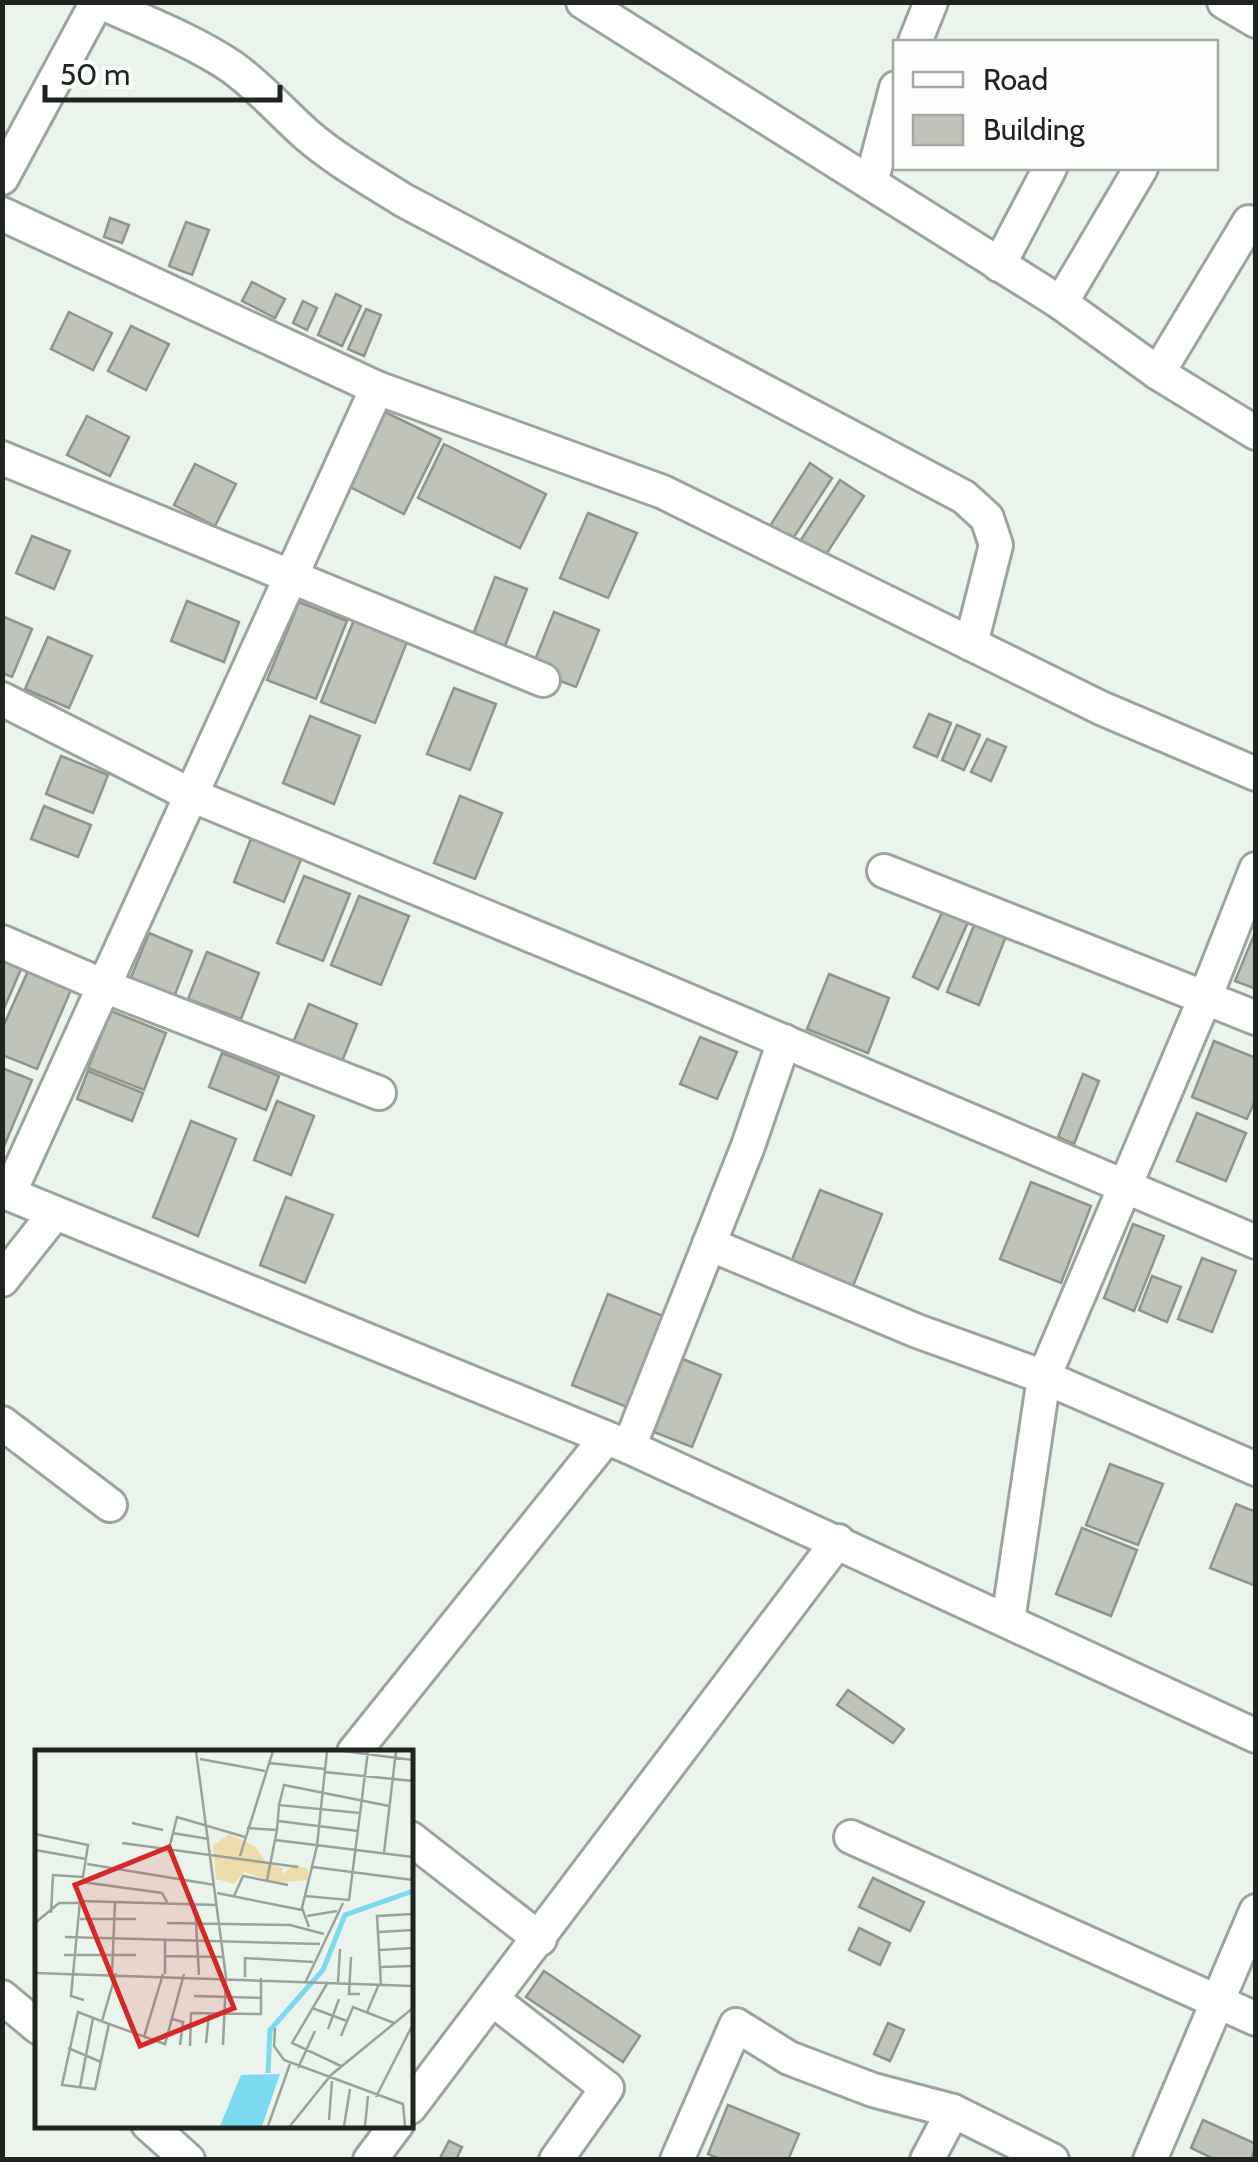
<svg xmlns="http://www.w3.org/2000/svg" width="1258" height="2162" font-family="Cabin,sans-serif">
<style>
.building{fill:#c0c3b9;stroke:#90948a;stroke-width:2.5}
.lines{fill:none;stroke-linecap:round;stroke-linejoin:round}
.minor-casing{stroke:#9ba49d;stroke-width:38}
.minor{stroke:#fff;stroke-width:32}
.inset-river{fill:none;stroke:#7bd9f0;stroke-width:5}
.inset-road{fill:none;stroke:#99a19b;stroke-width:2.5}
.view{fill:#d62828;fill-opacity:0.15;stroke:#d62828;stroke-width:5}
.inset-edge{fill:none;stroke:#202421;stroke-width:5}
</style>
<rect width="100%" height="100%" fill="#eaf4ec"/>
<g class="building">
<polygon points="110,218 129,225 122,243 104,237"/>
<polygon points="186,222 209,230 192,275 169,266"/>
<polygon points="252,282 285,299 275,318 242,301"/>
<polygon points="336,294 361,306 342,346 318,335"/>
<polygon points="303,301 317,308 307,330 293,323"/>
<polygon points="366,309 381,315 364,356 348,349"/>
<polygon points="69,312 112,333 93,370 51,349"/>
<polygon points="131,326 169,344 146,390 108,371"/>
<polygon points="385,412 441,439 404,514 348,486"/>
<polygon points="87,416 129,437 110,476 67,455"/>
<polygon points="444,444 546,494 520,548 418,498"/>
<polygon points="810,463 832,478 790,543 768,529"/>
<polygon points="195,464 236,484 215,526 174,505"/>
<polygon points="840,480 864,496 819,565 795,549"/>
<polygon points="588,513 637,533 608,598 560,578"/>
<polygon points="32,536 70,551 54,589 16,573"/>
<polygon points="495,577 527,589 503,651 471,640"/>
<polygon points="187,601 239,622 224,662 171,641"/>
<polygon points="299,602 347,621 316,699 267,680"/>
<polygon points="554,612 599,630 576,687 531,670"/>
<polygon points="2,616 32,629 12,677 2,673"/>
<polygon points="354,620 407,642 375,723 321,702"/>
<polygon points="48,637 92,656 69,708 25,689"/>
<polygon points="454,688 496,704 470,770 427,754"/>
<polygon points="929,714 951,723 937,757 914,747"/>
<polygon points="310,716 360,736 334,804 283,783"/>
<polygon points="957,725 980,735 964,770 942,760"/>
<polygon points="987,739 1006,747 991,781 971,772"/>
<polygon points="61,756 108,775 93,813 46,794"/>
<polygon points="460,796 502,813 475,879 434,863"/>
<polygon points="44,806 91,825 78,857 31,839"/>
<polygon points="254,831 304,852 284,902 234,882"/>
<polygon points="304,876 350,894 323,961 277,943"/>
<polygon points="359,896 409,916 381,985 331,965"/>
<polygon points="944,908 969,920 938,989 913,977"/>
<polygon points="977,918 1008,931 979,1005 947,992"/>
<polygon points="1256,930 1256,989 1235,981"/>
<polygon points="149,933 192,951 174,997 130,980"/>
<polygon points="207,952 259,973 241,1019 188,999"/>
<polygon points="2,958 22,967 2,1013"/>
<polygon points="28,971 71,990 37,1069 2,1055 2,1029"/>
<polygon points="829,974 889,998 868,1053 807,1029"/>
<polygon points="309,1004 357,1024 341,1064 292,1045"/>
<polygon points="111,1011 166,1033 144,1090 88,1068"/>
<polygon points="700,1037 737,1052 717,1099 680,1084"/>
<polygon points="1214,1041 1256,1058 1256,1098 1247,1119 1192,1097"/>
<polygon points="222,1053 279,1076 266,1110 209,1087"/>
<polygon points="2,1068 32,1080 2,1151"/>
<polygon points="88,1071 143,1093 132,1121 77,1099"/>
<polygon points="1083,1074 1099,1081 1074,1144 1058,1137"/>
<polygon points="277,1101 314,1116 291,1175 254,1160"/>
<polygon points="1197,1113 1246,1133 1226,1181 1177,1161"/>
<polygon points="191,1121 236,1139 198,1236 153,1217"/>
<polygon points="1031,1182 1091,1206 1061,1283 1000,1259"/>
<polygon points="820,1190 882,1214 851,1291 789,1267"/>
<polygon points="286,1197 333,1215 305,1283 260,1265"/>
<polygon points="1133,1224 1164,1236 1134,1311 1104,1298"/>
<polygon points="1202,1258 1236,1271 1212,1332 1178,1319"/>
<polygon points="1152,1276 1181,1287 1167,1322 1139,1310"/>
<polygon points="608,1294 663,1316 627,1407 572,1385"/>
<polygon points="683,1359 721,1375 692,1447 654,1432"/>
<polygon points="1110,1464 1163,1484 1138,1545 1086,1525"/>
<polygon points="1236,1504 1256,1512 1256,1586 1210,1568"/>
<polygon points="1082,1528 1137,1550 1111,1616 1056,1594"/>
<polygon points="848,1690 904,1729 893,1743 837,1705"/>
<polygon points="873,1878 924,1902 910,1931 859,1907"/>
<polygon points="859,1928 890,1943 880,1965 849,1950"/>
<polygon points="544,1971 640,2036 623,2062 526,1997"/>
<polygon points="888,2023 904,2030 890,2061 874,2054"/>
<polygon points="728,2105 799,2134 788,2160 722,2160 708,2154"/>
<polygon points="1203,2120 1256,2144 1251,2160 1216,2160 1191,2148"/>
<polygon points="449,2141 462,2147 456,2160 439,2160"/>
</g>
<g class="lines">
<g class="minor-casing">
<g id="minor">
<path d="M100,2C144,22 192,40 232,67C260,87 281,112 307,135C336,160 370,179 403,200L964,497L987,518L996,545L971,644"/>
<polyline points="583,2 1061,303 1158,373 1256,433"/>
<polyline points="1224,2 1256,21"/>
<polyline points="915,42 931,2"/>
<polyline points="2,178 97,2"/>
<polyline points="871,183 896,88"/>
<polyline points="2,214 377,388 663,492 1101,708 1256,774"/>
<polyline points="999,265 1050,168"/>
<polyline points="1061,303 1141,168"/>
<polyline points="1158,373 1249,222"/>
<polyline points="2,458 543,680"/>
<polyline points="2,699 191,795 644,982 1256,1242"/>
<polyline points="884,871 1256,1018"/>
<polyline points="2,942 104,986 379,1093"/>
<polyline points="2,1191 629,1447 1256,1736"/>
<polyline points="9,1194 377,388"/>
<polyline points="709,1244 917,1331 1044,1377 1256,1469"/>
<polyline points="2,1280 55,1213"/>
<polyline points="2,1423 110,1505"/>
<polyline points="629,1447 748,1146 784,1041"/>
<polyline points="1008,1621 1044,1377 1205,998 1256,869"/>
<polyline points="354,1752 606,1438"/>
<polyline points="851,1837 1256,2019"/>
<polyline points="410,1838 540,1939"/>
<polyline points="2,1997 38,2027"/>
<polyline points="492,1999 607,2088 556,2160"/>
<polyline points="410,2107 838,1541"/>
<polyline points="148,2124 188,2160"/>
<polyline points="370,2160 397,2124"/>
<polyline points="677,2160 736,2025 789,2058 873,2090 953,2111 1052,2160"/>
<polyline points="927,2160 953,2111"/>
<polyline points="1150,2160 1256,1911"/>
</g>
</g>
<use href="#minor" class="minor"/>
</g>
<g transform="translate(35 1750)">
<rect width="378" height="378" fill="#eaf4ec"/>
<path d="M194,84L220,96L232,113L248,118L247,125L259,114L273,119V130L240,133L209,122L199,134L181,129L178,96Z" fill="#edddac"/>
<path d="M245,324L227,376H185L206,325Z" fill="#7bd9f0"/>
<path class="inset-river" d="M233,323L235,280L288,220L310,165L378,141"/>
<path class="inset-road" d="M161,1L191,227L188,295M308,1L378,10M165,9L230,21M234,13L290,19M289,22L378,31M244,55L249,35L354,56M243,71L323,81M97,73L128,80M212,78L242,80L232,130M242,80L244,55L325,63M137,83L174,89M0,84L53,95L48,127L18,125L16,163M240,90L378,107M87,93L263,117M134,99L142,67L210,87M0,100L51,109M349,103L361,1M205,106L238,1M52,114L180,135M278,117L378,130M47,132L127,143L132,152M182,143L267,160M199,146L208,126L253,135M270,146L314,150L333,1M160,155L164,225M272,166L302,161M45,169H101M0,173L24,153H45M132,173L255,175L289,184M274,177L267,158L282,96L292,1M344,182L378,180M30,187L285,194M130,189V224M345,200L378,198M29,205H101M130,206L189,207M316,207L314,244H325M346,217L378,216M0,223L378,236M77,223L80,153M210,227V208L278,212M271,231L308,153M293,232L257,293L306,316M303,232L305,199M346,235L342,166L378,164M159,246L226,248M49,250L36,246L45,151L182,155M277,258L312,271M43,262L74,274L60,339L27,335ZM332,262L344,234M137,269L148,272L145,295M67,271L81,223M74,274L130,294L149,224M240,278L239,296L249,310L368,354L370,376M293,279L304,249M306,286L318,257L359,273M109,287L128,224M171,293L174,263M155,296L156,263L226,264V228M33,298L66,312M263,318L280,281M45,337L58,268M341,347L378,274M294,370L297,331M233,376L255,314M255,376L296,325L378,258M309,376L315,339M330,376L333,346"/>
<path class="view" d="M134,97L199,258L105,296L40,135Z"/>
<rect width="378" height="378" class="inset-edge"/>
</g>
<rect width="1258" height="2162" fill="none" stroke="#202421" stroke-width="10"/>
<rect x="893" y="40" width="325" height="130" fill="#fdfffd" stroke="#a5a7a5" stroke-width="2.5"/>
<rect x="913" y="72" width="50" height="15" fill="#ffffff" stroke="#a5a7a5" stroke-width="2.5"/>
<text x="983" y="90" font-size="30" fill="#202421">Road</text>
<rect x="913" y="115" width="50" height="30" fill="#c0c3b9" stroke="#a5a7a5" stroke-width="2.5"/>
<text x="983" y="140" font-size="30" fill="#202421">Building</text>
<path d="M45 85v15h235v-15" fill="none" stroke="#202421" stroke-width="5"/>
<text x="60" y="85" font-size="30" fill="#202421" stroke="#fdfffd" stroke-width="8" paint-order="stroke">50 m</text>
</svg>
